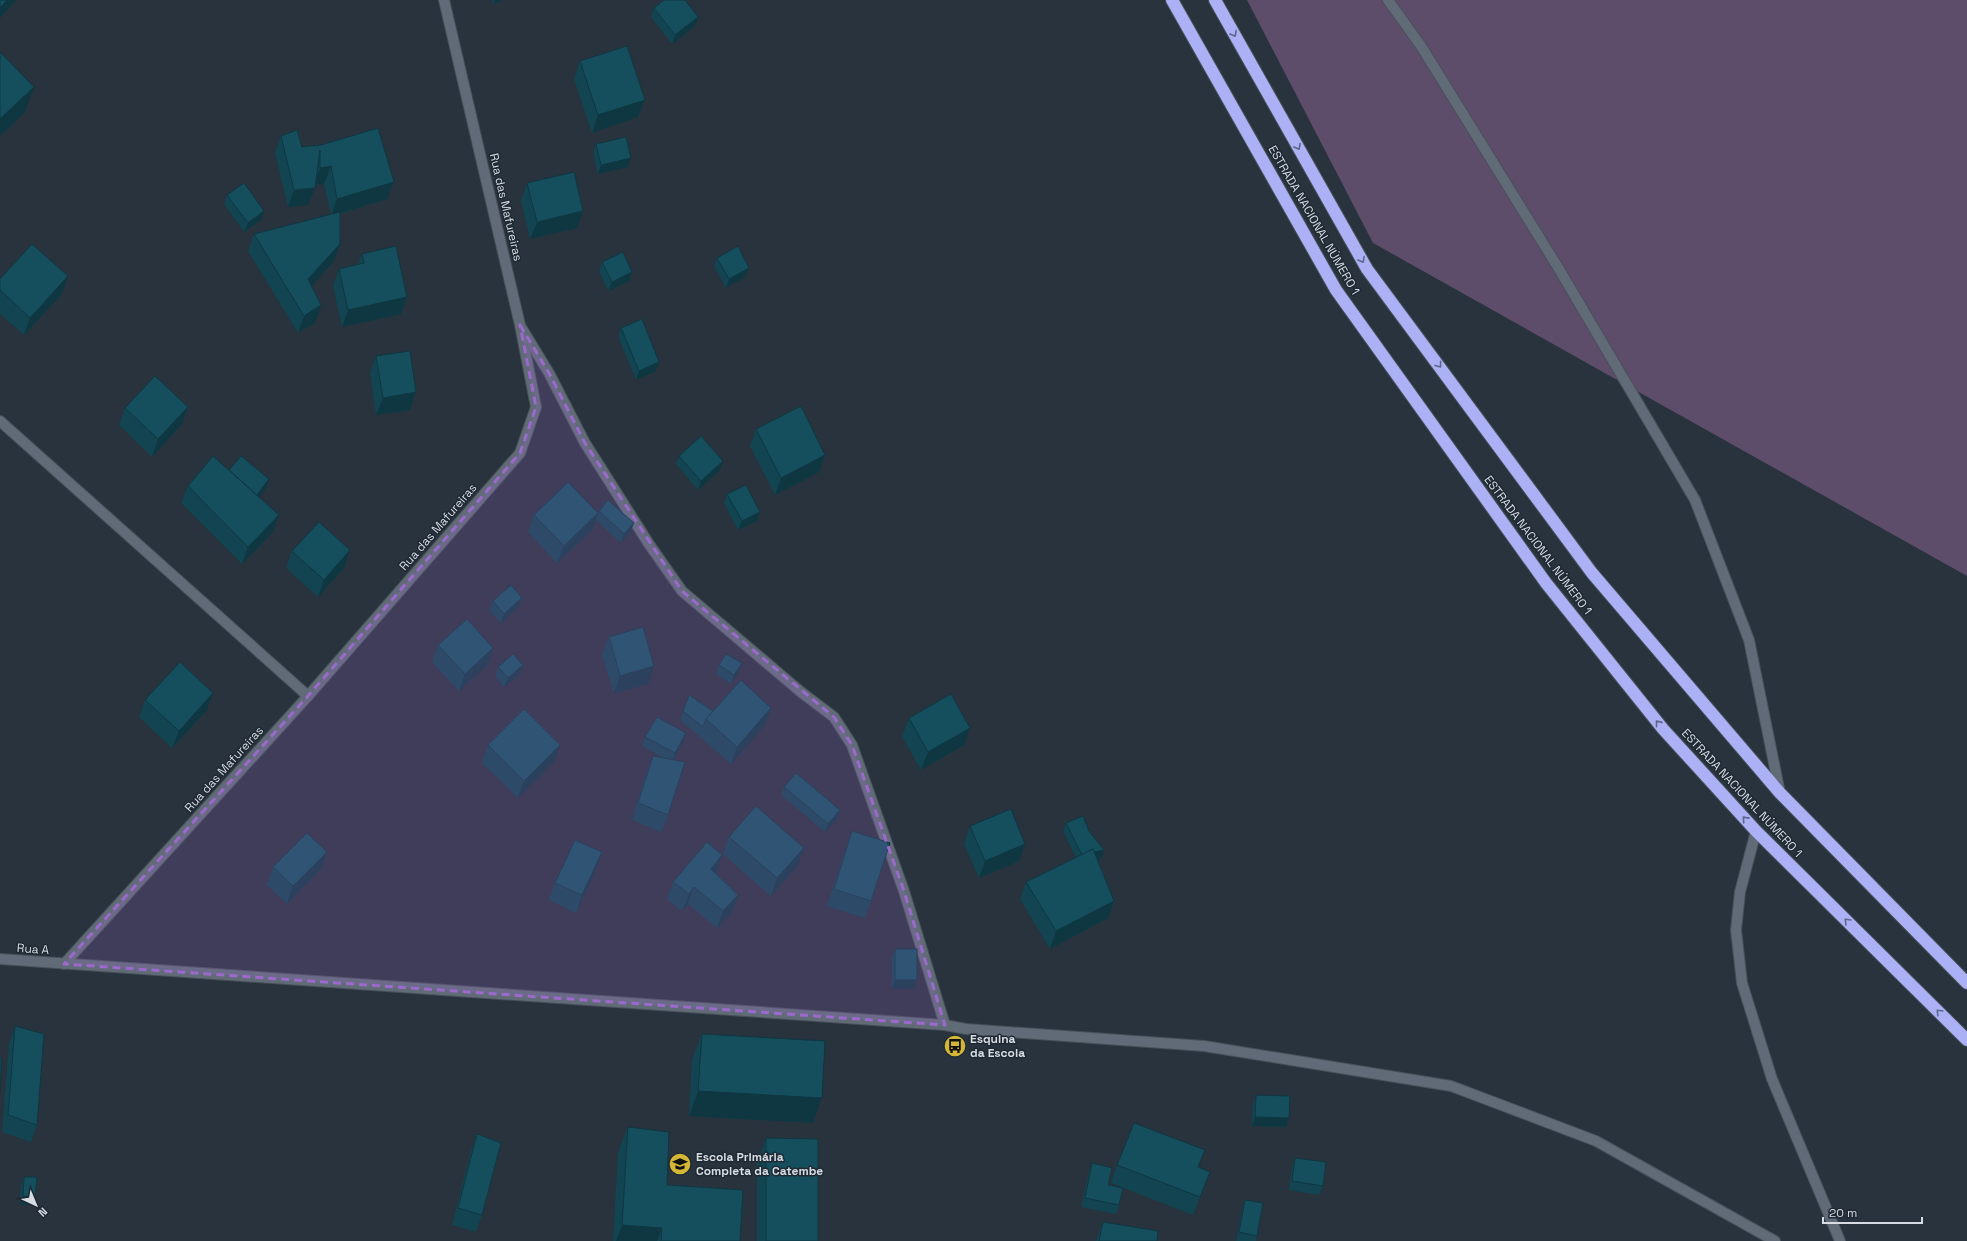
<svg xmlns="http://www.w3.org/2000/svg" width="1967" height="1241" font-family="'Space Grotesk',sans-serif">
<style>
.green{fill:#5e4c6b}
.lines{fill:none;stroke-linecap:round;stroke-linejoin:round}
.lane-casing{stroke:#485059;stroke-width:12}
.street-casing{stroke:#485059;stroke-width:12}
.secondary-casing{stroke:#485059;stroke-width:12}
.highway-casing{stroke:#485059;stroke-width:14}
.lane{stroke:#606b77;stroke-width:10}
.street{stroke:#606b77;stroke-width:10}
.secondary{stroke:#606b77;stroke-width:10}
.highway{stroke:#acb1f5;stroke-width:12}
.wall{fill:#124451}
.shaded-wall{fill:#0f3742}
.building{fill:#154f5e;stroke:#0f3742}
.oneway{stroke:#5e668a}
.marked{fill:#9b6acc;fill-opacity:0.2;stroke:#9b6acc;stroke-width:3;stroke-dasharray:8 5;stroke-linejoin:round}
.labels{text-anchor:middle;dominant-baseline:central;stroke-width:3;stroke-linejoin:round;paint-order:stroke}
.street-label{font-size:12px;fill:#d6dce3;stroke:#1f2933}
.poi-label{font-size:12px;font-weight:bold;fill:#d6dce3;stroke:#1f2933;text-anchor:start}
</style>
<rect width="100%" height="100%" fill="#28333d"/>
<polygon class="green" points="1247,0 1967,0 1967,576 1373,243"/>
<g class="lines">
<g class="lane-casing">
<g id="lane">
<polyline points="1388,0 1421,46 1559,269 1695,500 1749,640 1780,793"/>
<polyline points="1756,831 1740,892 1736,930 1742,983 1772,1079 1840,1241"/>
</g>
</g>
<g class="street-casing">
<g id="street">
<polyline points="521,327 549,373 585,443 649,544 682,591 801,692 834,717 852,745 904,891 945,1025"/>
<polyline points="0,421 308,696"/>
</g>
</g>
<g class="secondary-casing">
<g id="secondary">
<polyline points="0,959 945,1025 966,1029 1204,1046 1451,1086 1596,1141 1775,1241"/>
<polyline points="64,964 308,696 520,453 536,407 520,325 444,0"/>
</g>
</g>
<g class="highway-casing">
<g id="highway">
<polyline points="1172,0 1336,290 1546,583 1663,729 1756,831 1967,1040"/>
<polyline points="1215,0 1367,269 1592,573 1780,793 1967,983"/>
</g>
</g>
<use href="#lane" class="lane"/>
<use href="#street" class="street"/>
<use href="#secondary" class="secondary"/>
<use href="#highway" class="highway"/>
</g>
<g class="wall">
<polygon points="492,0 502,0 494,4"/>
<polygon points="654,8 698,17 695,26 672,44 651,17"/>
<polygon points="580,61 645,100 638,117 592,133 574,79"/>
<polygon points="281,136 302,147 321,145 387,199 340,214 340,244 334,261 311,286 321,305 315,323 298,333 248,251 254,234 331,214 324,184 315,185 308,205 288,207 275,153"/>
<polygon points="596,144 628,167 598,174 593,153"/>
<polygon points="527,183 583,211 577,228 530,239 521,200"/>
<polygon points="227,195 261,220 244,232 224,204"/>
<polygon points="362,254 407,297 401,314 342,327 333,286 339,269 358,264"/>
<polygon points="717,258 746,276 726,288 714,266"/>
<polygon points="602,262 632,272 629,281 608,291 599,271"/>
<polygon points="0,279 62,294 24,335 0,314"/>
<polygon points="621,328 656,371 636,380 618,336"/>
<polygon points="376,356 416,392 410,410 376,415 370,373"/>
<polygon points="188,407 182,424 152,457 119,425 125,408"/>
<polygon points="756,429 825,455 819,472 775,495 750,446"/>
<polygon points="679,456 723,461 720,470 698,490 676,464"/>
<polygon points="229,470 266,488 259,497 273,532 242,564 181,503 188,486"/>
<polygon points="727,494 757,521 738,530 724,503"/>
<polygon points="599,511 634,523 630,532 621,543 596,520"/>
<polygon points="598,513 592,530 557,563 528,532 534,515"/>
<polygon points="292,551 344,568 318,597 286,568"/>
<polygon points="522,598 519,606 501,623 489,610 493,601"/>
<polygon points="609,637 654,666 648,684 614,693 602,655"/>
<polygon points="438,645 493,648 487,665 459,691 432,662"/>
<polygon points="742,663 739,672 731,684 716,674 719,665"/>
<polygon points="498,667 520,674 504,687 495,676"/>
<polygon points="689,695 713,711 765,725 731,764 699,736 680,720"/>
<polygon points="145,700 207,710 172,748 139,717"/>
<polygon points="909,718 970,728 964,745 921,770 902,736"/>
<polygon points="645,737 683,742 673,760 668,815 661,832 632,820 646,773 653,756 664,758 642,746"/>
<polygon points="488,745 554,762 518,798 482,763"/>
<polygon points="784,787 840,810 837,819 825,832 781,795"/>
<polygon points="1066,823 1101,859 1098,859 1114,901 1108,918 1050,949 1020,899 1026,882 1076,858 1063,831"/>
<polygon points="970,826 1019,861 979,878 964,844"/>
<polygon points="852,831 871,901 865,918 827,906 846,848"/>
<polygon points="729,837 798,865 771,896 723,854"/>
<polygon points="327,852 321,869 287,904 267,885 273,867"/>
<polygon points="722,855 716,873 738,895 732,912 717,928 688,904 682,911 667,899 673,882"/>
<polygon points="596,870 576,913 549,900 555,883"/>
<polygon points="895,949 914,989 892,989 892,958"/>
<polygon points="15,1026 37,1125 31,1142 2,1132 9,1044"/>
<polygon points="702,1034 813,1123 689,1116 692,1059"/>
<polygon points="1256,1095 1289,1118 1286,1127 1252,1126 1253,1104"/>
<polygon points="628,1127 667,1185 740,1241 613,1241 618,1152"/>
<polygon points="477,1134 482,1215 476,1232 452,1225 471,1151"/>
<polygon points="766,1138 818,1241 757,1241 757,1164"/>
<polygon points="1295,1158 1323,1186 1319,1195 1289,1190 1292,1167"/>
<polygon points="1092,1163 1108,1185 1119,1205 1116,1214 1081,1207 1089,1172"/>
<polygon points="1117,1165 1199,1167 1210,1172 1193,1215 1111,1183"/>
<polygon points="24,1177 35,1197 32,1205 19,1204 21,1186"/>
<polygon points="1245,1200 1257,1236 1256,1241 1236,1241 1242,1209"/>
<polygon points="1103,1222 1157,1241 1096,1241"/>
</g>
<g class="shaded-wall">
<polygon points="7,0 16,0 0,18 0,8"/>
<polygon points="495,0 502,0 494,4"/>
<polygon points="698,17 695,26 672,44 675,35"/>
<polygon points="34,87 25,112 0,136 0,119"/>
<polygon points="645,100 638,117 592,133 598,115"/>
<polygon points="631,158 628,167 598,174 601,165"/>
<polygon points="331,166 324,184 314,185 320,168"/>
<polygon points="394,182 387,199 331,216 337,199"/>
<polygon points="315,188 308,205 288,207 294,190"/>
<polygon points="264,211 261,220 244,232 248,223"/>
<polygon points="583,211 577,228 530,239 537,222"/>
<polygon points="340,244 334,261 302,297 308,279"/>
<polygon points="749,268 746,276 726,288 729,279"/>
<polygon points="632,272 629,281 608,291 612,282"/>
<polygon points="68,276 62,294 24,335 30,318"/>
<polygon points="407,297 401,314 342,327 348,310"/>
<polygon points="321,305 315,323 298,333 304,316"/>
<polygon points="659,362 656,371 636,380 639,371"/>
<polygon points="416,392 410,410 376,415 383,398"/>
<polygon points="188,407 182,424 152,457 158,439"/>
<polygon points="825,455 819,472 775,495 781,478"/>
<polygon points="723,461 720,470 698,490 701,481"/>
<polygon points="269,479 266,488 252,507 255,498"/>
<polygon points="760,512 757,521 738,530 742,521"/>
<polygon points="598,513 592,530 557,563 564,546"/>
<polygon points="279,515 273,532 242,564 248,547"/>
<polygon points="634,523 630,532 621,543 624,534"/>
<polygon points="350,550 344,568 318,597 324,580"/>
<polygon points="522,598 519,606 501,623 504,614"/>
<polygon points="493,648 487,665 459,691 465,674"/>
<polygon points="742,663 739,672 731,684 734,675"/>
<polygon points="523,665 520,674 504,687 508,678"/>
<polygon points="654,666 648,684 614,693 620,676"/>
<polygon points="213,693 207,710 172,748 179,731"/>
<polygon points="771,708 765,725 731,764 737,747"/>
<polygon points="970,728 964,745 921,770 928,752"/>
<polygon points="686,733 683,742 672,762 675,753"/>
<polygon points="560,745 554,762 518,798 524,781"/>
<polygon points="840,810 837,819 825,832 828,824"/>
<polygon points="1025,844 1019,861 979,878 985,861"/>
<polygon points="804,848 798,865 771,896 777,878"/>
<polygon points="1104,850 1101,859 1079,864 1082,855"/>
<polygon points="327,852 321,869 287,904 293,886"/>
<polygon points="602,852 596,870 576,913 582,895"/>
<polygon points="722,855 716,873 704,886 711,869"/>
<polygon points="694,887 688,904 682,911 689,894"/>
<polygon points="738,895 732,912 717,928 723,911"/>
<polygon points="1114,901 1108,918 1050,949 1056,931"/>
<polygon points="895,980 917,980 914,989 892,989"/>
<polygon points="698,1091 822,1098 813,1123 689,1116"/>
<polygon points="1255,1117 1289,1118 1286,1127 1252,1126"/>
<polygon points="23,1196 35,1197 32,1205 19,1204"/>
<polygon points="622,1225 662,1228 657,1241 616,1241"/>
</g>
<g class="building">
<polygon points="0,0 7,0 0,8"/>
<polygon points="664,0 685,0 698,17 675,35 654,8"/>
<polygon points="627,46 645,100 598,115 580,61"/>
<polygon points="0,52 34,87 0,119"/>
<polygon points="378,128 394,182 337,199 331,166 320,168 320,150 315,188 294,190 281,136 297,130 302,147 321,145"/>
<polygon points="626,137 631,158 601,165 596,144"/>
<polygon points="574,172 583,211 537,222 527,183"/>
<polygon points="244,183 264,211 248,223 227,195"/>
<polygon points="340,212 340,244 308,279 321,305 304,316 254,234"/>
<polygon points="32,244 68,276 30,318 0,290 0,279"/>
<polygon points="396,246 407,297 348,310 339,269 364,263 362,254"/>
<polygon points="738,246 749,268 729,279 717,258"/>
<polygon points="623,252 632,272 612,282 602,262"/>
<polygon points="642,319 659,362 639,371 621,328"/>
<polygon points="410,351 416,392 383,398 376,356"/>
<polygon points="155,376 188,407 158,439 125,408"/>
<polygon points="801,406 825,455 781,478 756,429"/>
<polygon points="701,436 723,461 701,481 679,456"/>
<polygon points="213,456 279,515 248,547 188,486"/>
<polygon points="241,456 269,479 257,495 229,470"/>
<polygon points="568,482 598,513 564,546 534,515"/>
<polygon points="746,485 760,512 742,521 727,494"/>
<polygon points="608,500 634,523 624,534 599,511"/>
<polygon points="319,522 350,550 324,580 292,551"/>
<polygon points="511,585 522,598 504,614 493,601"/>
<polygon points="467,619 493,648 465,674 438,645"/>
<polygon points="643,627 654,666 620,676 609,637"/>
<polygon points="513,654 523,665 508,678 498,667"/>
<polygon points="726,654 742,663 734,675 719,665"/>
<polygon points="180,662 213,693 179,731 145,700"/>
<polygon points="741,680 771,708 737,747 706,719"/>
<polygon points="951,694 970,728 928,752 909,718"/>
<polygon points="689,695 713,711 706,719 703,727 683,711"/>
<polygon points="524,709 560,745 524,781 488,745"/>
<polygon points="657,717 686,733 675,753 645,737"/>
<polygon points="653,756 685,762 668,815 638,803"/>
<polygon points="796,773 840,810 828,824 784,787"/>
<polygon points="756,806 804,848 777,878 729,837"/>
<polygon points="1011,809 1025,844 985,861 970,826"/>
<polygon points="1083,816 1089,831 1104,850 1095,852 1093,849 1082,855 1066,823"/>
<polygon points="852,831 890,843 871,901 834,889"/>
<polygon points="307,833 327,852 293,886 273,867"/>
<polygon points="575,840 602,852 582,895 555,883"/>
<polygon points="707,842 722,855 711,869 738,895 723,911 694,887 689,894 673,882"/>
<polygon points="1093,849 1114,901 1056,931 1026,882"/>
<rect x="895" y="949" width="22" height="31"/>
<polygon points="15,1026 44,1034 37,1125 8,1115"/>
<polygon points="702,1034 825,1041 822,1098 698,1091"/>
<polygon points="0,1058 2,1058 0,1093"/>
<polygon points="1256,1095 1290,1096 1289,1118 1255,1117"/>
<polygon points="1134,1123 1205,1150 1198,1167 1210,1172 1200,1197 1117,1165"/>
<polygon points="628,1127 669,1132 667,1185 743,1190 740,1241 661,1241 662,1228 622,1225"/>
<polygon points="477,1134 501,1143 482,1215 458,1208"/>
<polygon points="766,1138 818,1139 818,1241 766,1241"/>
<polygon points="1295,1158 1326,1162 1323,1186 1292,1181"/>
<polygon points="1092,1163 1112,1168 1108,1185 1123,1188 1119,1205 1085,1198"/>
<polygon points="24,1177 37,1177 35,1197 23,1196"/>
<polygon points="1245,1200 1263,1203 1257,1236 1239,1232"/>
<polygon points="1103,1222 1158,1231 1157,1241 1099,1241"/>
</g>
<defs><path id="oneway-chevron" d="M-2-3.5L2.5 0L-2 3.5" fill="none" stroke-width="1.6" stroke-linecap="round" stroke-linejoin="round"/></defs>
<g class="oneway">
<use href="#oneway-chevron" transform="translate(1234 34) rotate(61)"/>
<use href="#oneway-chevron" transform="translate(1298 147) rotate(61)"/>
<use href="#oneway-chevron" transform="translate(1362 260) rotate(61)"/>
<use href="#oneway-chevron" transform="translate(1439 365) rotate(53)"/>
<use href="#oneway-chevron" transform="translate(1658 723) rotate(-129)"/>
<use href="#oneway-chevron" transform="translate(1745 819) rotate(-132)"/>
<use href="#oneway-chevron" transform="translate(1847 921) rotate(-135)"/>
<use href="#oneway-chevron" transform="translate(1939 1012) rotate(-135)"/>
</g>
<path class="marked" d="M520,325L549,373L585,443L682,591L834,717L852,745L904,891L945,1025L64,964L308,696L520,453L536,407Z"/>
<defs>
<g id="bus-disc" transform="scale(1.15)"><circle r="9.5" fill="#d3b635" stroke="#1f2933"/><path d="M-5-6H5V4H4V6H2V4H-2V6H-4V4H-5ZM-3.5-4V0h7V-4ZM-3.5 1.2v1.5H-2V1.2ZM2 1.2v1.5H3.5V1.2Z" fill="#111"/></g>
<g id="school-disc" transform="scale(1.15)"><circle r="9.5" fill="#d3b635" stroke="#1f2933"/><path d="M0-5L7-2L0 1L-7-2ZM-4 1L0 2.5L4 1V4Q0 6-4 4Z" fill="#111"/></g>
</defs>
<g fill-rule="evenodd">
<use href="#bus-disc" x="955" y="1046"/>
<use href="#school-disc" x="680" y="1164"/>
</g>
<g class="labels">
<g class="street-label">
<text transform="translate(506 207) rotate(77)">Rua das Mafureiras</text>
<text transform="translate(1314 220) rotate(60)">ESTRADA NACIONAL NÚMERO 1</text>
<text transform="translate(438 527) rotate(-49)">Rua das Mafureiras</text>
<text transform="translate(1538 545) rotate(53)">ESTRADA NACIONAL NÚMERO 1</text>
<text transform="translate(224 769) rotate(-48)">Rua das Mafureiras</text>
<text transform="translate(1742 793) rotate(47)">ESTRADA NACIONAL NÚMERO 1</text>
<text transform="translate(33 949) rotate(4)">Rua A</text>
</g>
<g class="poi-label">
<text x="970" y="1039">Esquina<tspan x="970" dy="14">da Escola</tspan></text>
<text x="696" y="1157">Escola Primária<tspan x="696" dy="14">Completa da Catembe</tspan></text>
</g>
</g>
<g transform="translate(36 1205) rotate(136)" stroke="#1f2933" stroke-width="3" paint-order="stroke">
<path d="M0-3L7 15L0 10L-7 15Z" fill="#d6dce3"/>
<text y="-6" font-size="11" font-weight="bold" text-anchor="middle" fill="#d6dce3">N</text>
</g>
<path d="M1823 1217v6h99v-6" fill="none" stroke="#d6dce3" stroke-width="2"/>
<text x="1829" y="1217" font-size="12" fill="#d6dce3" stroke="#1f2933" stroke-width="3" paint-order="stroke">20 m</text>
</svg>
